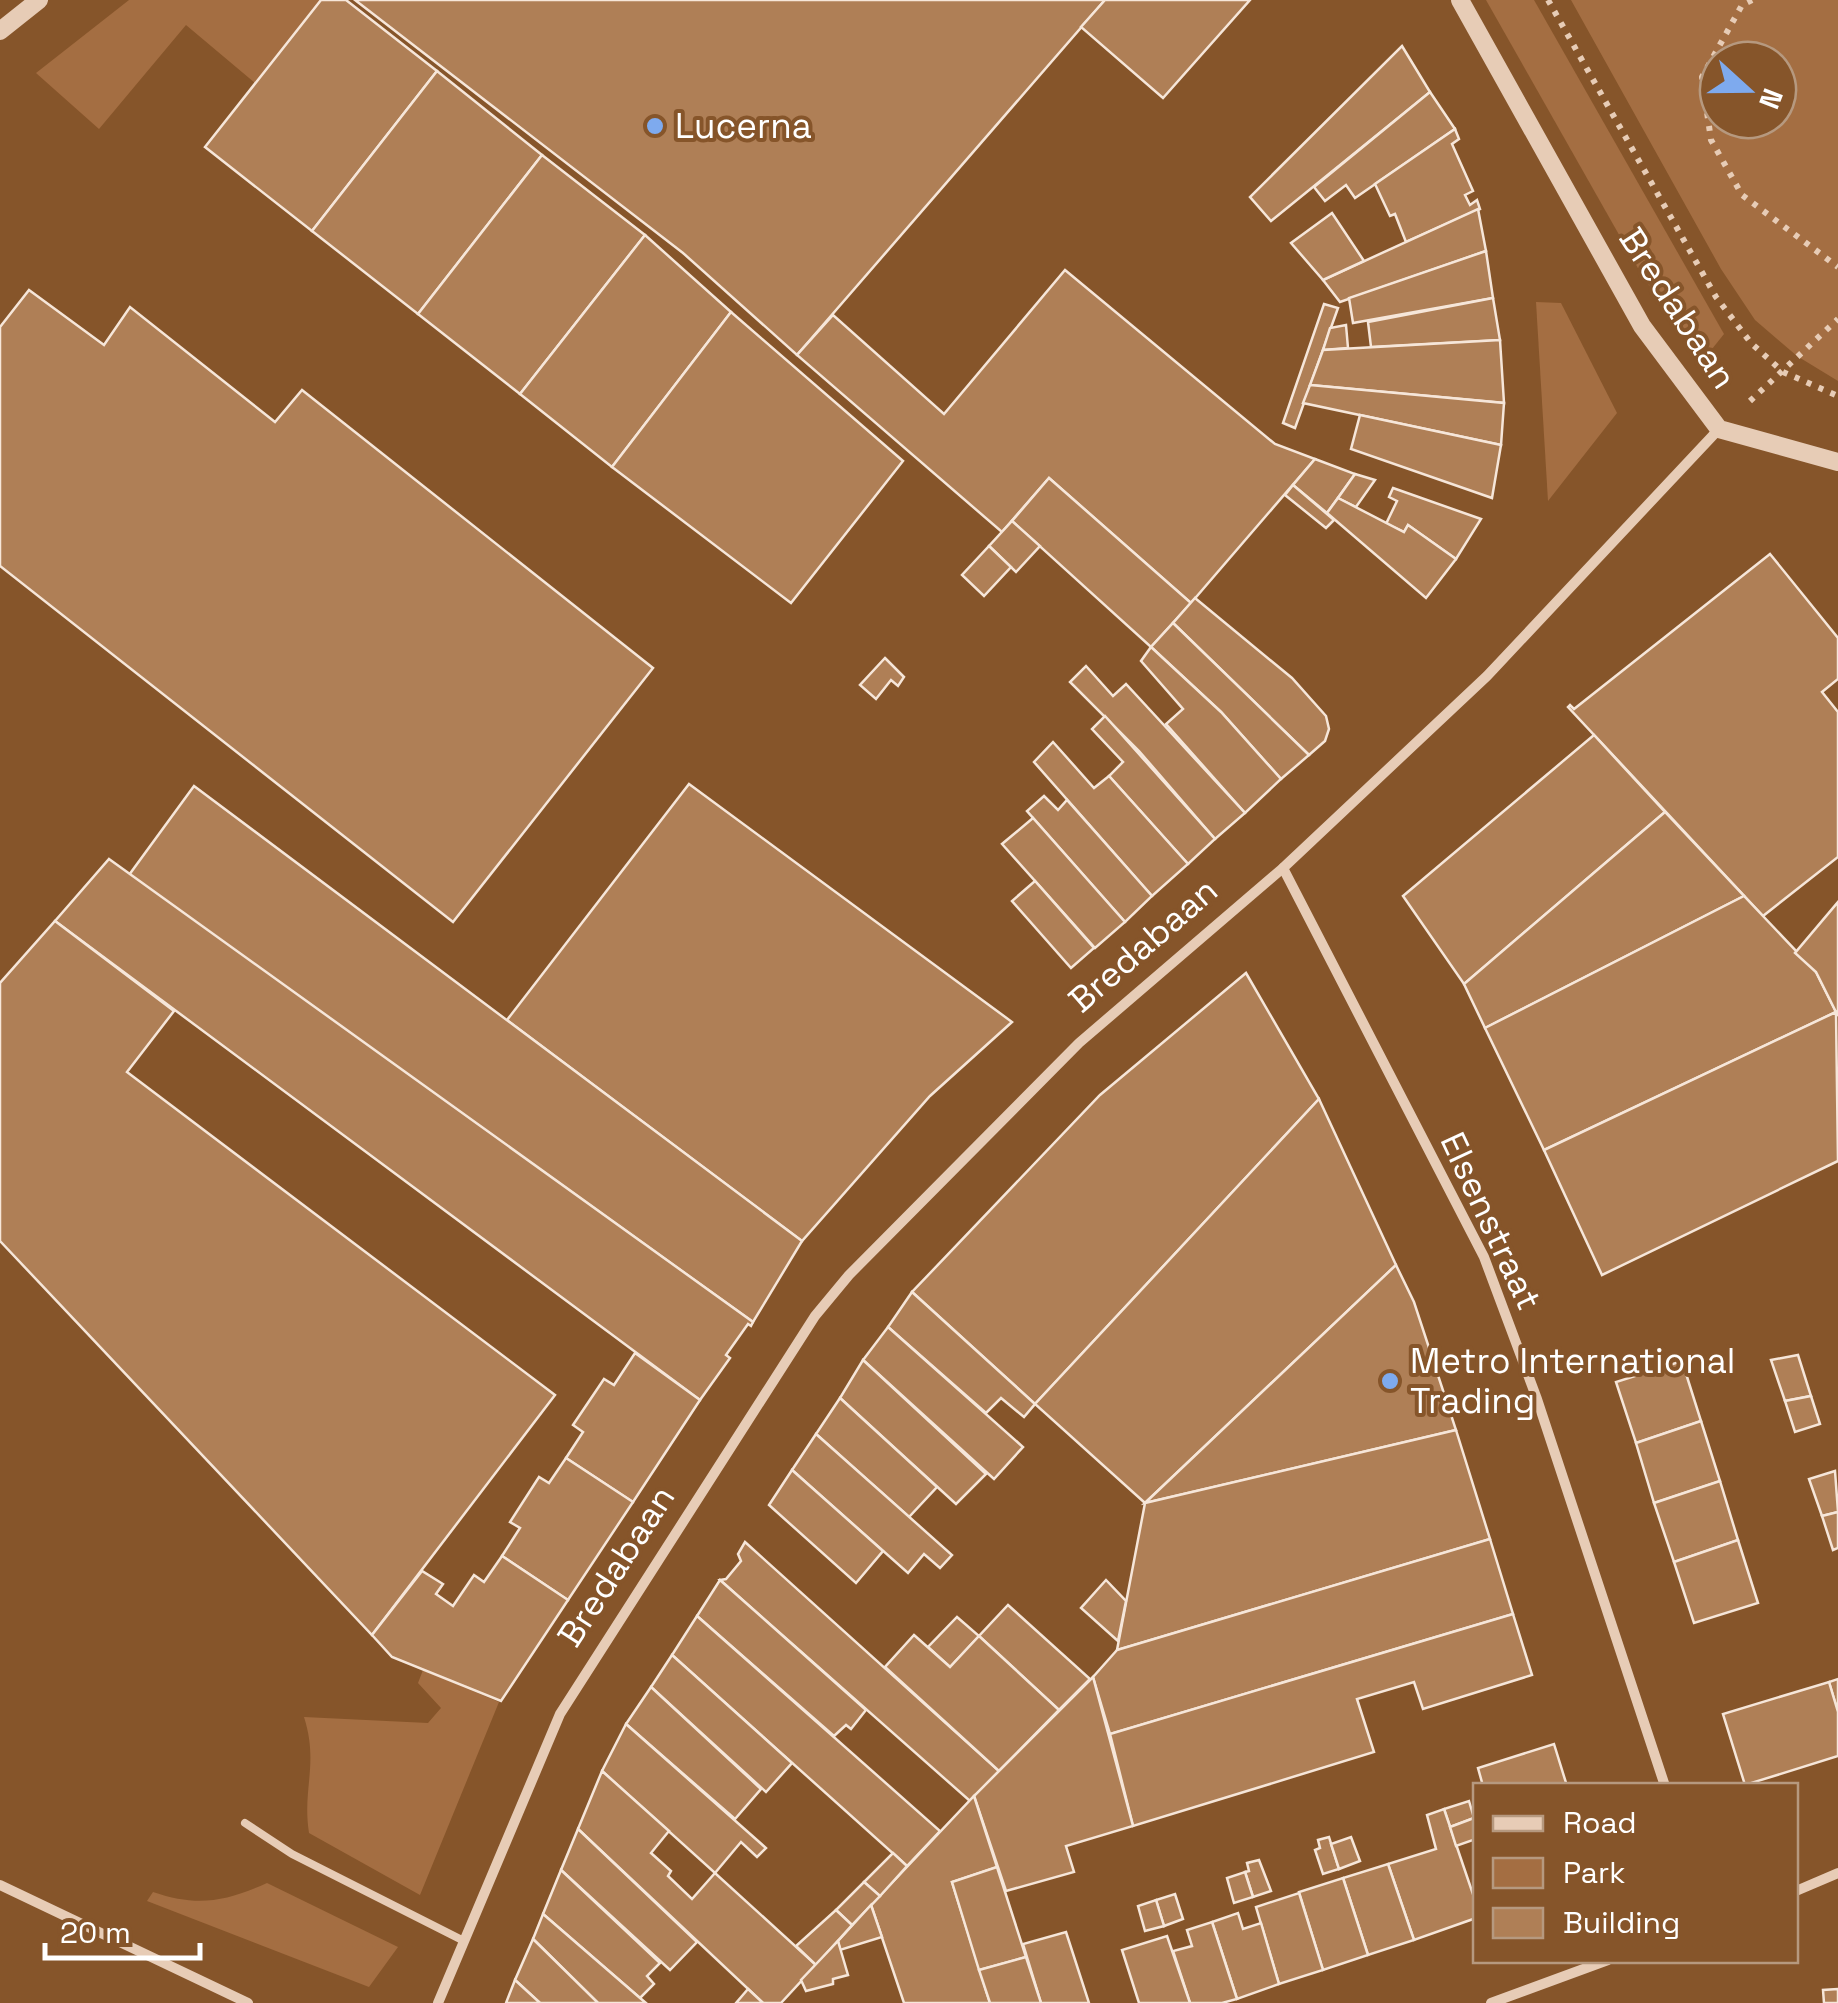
<svg xmlns="http://www.w3.org/2000/svg" width="1838" height="2003" font-family="'Space Grotesk',sans-serif">
<style>
.green{fill:#a46e42;fill-rule:evenodd}
.building{fill:#af7f56;stroke:#f6e6d9;stroke-width:2.5}
.lines{fill:none;stroke-linecap:round;stroke-linejoin:round}
.path{stroke:#e7ccb6;stroke-width:6;stroke-dasharray:5 8;stroke-linecap:butt}
.service{stroke:#e7ccb6;stroke-width:8}
.minor{stroke:#e7ccb6;stroke-width:10}
.tertiary{stroke:#e7ccb6;stroke-width:18}
.poi-dot{fill:#7eaaee;stroke:#86552a;stroke-width:4}
.labels{text-anchor:middle;dominant-baseline:central;stroke-width:8;stroke-linejoin:round;paint-order:stroke}
.poi-label{font-size:35px;fill:#fff;stroke:#86552a;text-anchor:start}
.street-label{font-size:35px;fill:#fff;stroke:#86552a}
</style>
<rect width="100%" height="100%" fill="#86552a"/>
<g class="green">
<polygon points="129,0 321,0 255,83 186,25 99,129 36,73"/>
<polygon points="1486,0 1534,0 1724,334 1708,354 1670,315 1643,277"/>
<path d="M1571,0H1838V381L1797,356L1755,320L1721,269ZM1718,60H1778V120H1718Z"/>
<polygon points="1536,302 1561,303 1617,413 1548,501"/>
<path d="M423,1670L499,1702L420,1895L309,1833C302,1789 319,1764 304,1717L428,1723L441,1708L418,1683Z"/>
<path d="M267,1883L398,1947L369,1987L147,1901L153,1892C197,1907 225,1902 267,1883Z"/>
</g>
<g class="building">
<polygon points="321,0 346,0 437,71 312,231 205,147"/>
<polygon points="355,0 1105,0 797,355 683,253"/>
<polygon points="1105,0 1250,0 1163,98 1081,27"/>
<polygon points="1402,46 1430,92 1271,221 1250,197"/>
<polygon points="437,71 542,155 418,314 312,231"/>
<polygon points="1430,92 1455,129 1355,198 1346,185 1325,201 1314,187"/>
<polygon points="1455,129 1459,139 1452,144 1473,191 1465,195 1470,205 1477,200 1480,209 1406,242 1395,214 1390,216 1375,184"/>
<polygon points="542,155 645,235 520,394 418,314"/>
<polygon points="1478,209 1486,251 1340,302 1323,280"/>
<polygon points="1332,213 1364,261 1323,280 1291,243"/>
<polygon points="645,235 731,312 612,467 520,394"/>
<polygon points="1486,251 1493,298 1353,323 1349,298"/>
<polygon points="1065,270 1275,444 1315,459 1191,603 1049,478 1002,532 797,355 833,315 944,414"/>
<polygon points="29,290 104,345 130,307 275,422 302,390 653,668 453,922 0,566 0,327"/>
<polygon points="1493,298 1500,340 1371,347 1368,322"/>
<polygon points="1324,304 1338,308 1295,428 1283,423"/>
<polygon points="731,312 903,461 791,603 612,467"/>
<polygon points="1346,325 1348,348 1323,350 1330,328"/>
<polygon points="1500,340 1504,403 1310,385 1323,350"/>
<polygon points="1310,385 1504,403 1501,445 1303,403"/>
<polygon points="1360,415 1501,445 1492,498 1351,449"/>
<polygon points="1315,459 1355,474 1327,513 1293,485"/>
<polygon points="1355,474 1375,480 1356,507 1338,498"/>
<polygon points="1049,478 1191,603 1151,647 1012,521"/>
<polygon points="1293,485 1334,520 1326,528 1285,495"/>
<polygon points="1393,488 1481,519 1456,559 1408,525 1404,532 1386,524 1397,501 1389,497"/>
<polygon points="1338,498 1404,532 1408,525 1456,559 1426,598 1327,513"/>
<polygon points="1012,521 1040,546 1016,572 989,546"/>
<polygon points="989,546 1011,567 984,596 962,575"/>
<polygon points="1770,554 1838,638 1838,679 1822,692 1838,712 1838,857 1763,916 1568,707 1570,705 1574,709"/>
<polygon points="1195,598 1292,678 1326,716 1329,729 1325,741 1309,755 1173,623"/>
<polygon points="1173,623 1309,755 1281,779 1221,712 1151,647"/>
<polygon points="1151,647 1221,712 1281,779 1245,813 1166,724 1183,709 1141,661"/>
<polygon points="885,658 904,677 898,686 891,680 876,699 860,685"/>
<polygon points="1086,666 1113,696 1126,684 1245,813 1215,839 1139,751 1070,682"/>
<polygon points="1105,716 1215,839 1188,864 1109,776 1123,762 1092,729"/>
<polygon points="1594,735 1665,812 1464,984 1403,896"/>
<polygon points="1053,742 1094,788 1109,776 1188,864 1152,896 1034,762"/>
<polygon points="689,784 1012,1022 930,1096 802,1241 507,1020"/>
<polygon points="194,786 802,1241 753,1322 129,875"/>
<polygon points="1044,796 1058,810 1067,800 1152,896 1125,922 1027,811"/>
<polygon points="1665,812 1744,896 1485,1028 1464,984"/>
<polygon points="1033,818 1125,922 1095,948 1002,844"/>
<polygon points="109,859 753,1322 751,1326 748,1324 726,1355 730,1358 700,1400 55,921"/>
<polygon points="1035,881 1094,948 1071,968 1012,901"/>
<polygon points="1744,896 1816,972 1836,1012 1544,1150 1485,1028"/>
<polygon points="1838,902 1838,1016 1816,972 1795,953"/>
<polygon points="55,921 174,1011 127,1072 555,1395 372,1635 0,1241 0,983"/>
<polygon points="1246,973 1319,1099 1035,1404 912,1292 1100,1095"/>
<polygon points="1836,1012 1838,1161 1602,1275 1544,1150"/>
<polygon points="1319,1099 1396,1265 1145,1503 1035,1404"/>
<polygon points="1396,1265 1414,1302 1456,1430 1145,1503"/>
<polygon points="912,1292 1035,1404 1024,1417 1001,1398 986,1413 888,1327"/>
<polygon points="888,1327 1023,1447 994,1479 863,1360"/>
<polygon points="635,1353 700,1400 633,1502 566,1458 583,1432 573,1425 604,1379 614,1385"/>
<polygon points="1798,1355 1811,1396 1785,1401 1771,1360"/>
<polygon points="863,1360 986,1474 956,1504 840,1398"/>
<polygon points="1682,1361 1701,1421 1636,1443 1616,1382"/>
<polygon points="1811,1396 1820,1424 1795,1432 1785,1401"/>
<polygon points="840,1398 937,1487 909,1517 816,1434"/>
<polygon points="1701,1421 1720,1481 1654,1503 1636,1443"/>
<polygon points="1456,1430 1490,1539 1117,1650 1145,1503"/>
<polygon points="816,1434 952,1555 940,1568 924,1554 908,1573 792,1470"/>
<polygon points="566,1458 633,1502 568,1600 502,1556 520,1528 510,1522 539,1477 549,1483"/>
<polygon points="792,1470 883,1551 856,1583 769,1505"/>
<polygon points="1835,1471 1838,1512 1822,1516 1809,1479"/>
<polygon points="1720,1481 1738,1540 1674,1562 1654,1503"/>
<polygon points="1838,1512 1838,1548 1833,1550 1822,1516"/>
<polygon points="1490,1539 1513,1614 1110,1734 1093,1677 1117,1650"/>
<polygon points="1738,1540 1758,1603 1694,1623 1674,1562"/>
<polygon points="745,1542 999,1771 970,1801 720,1580 726,1579 741,1561 738,1554"/>
<polygon points="502,1556 568,1600 501,1701 392,1657 372,1635 422,1571 443,1584 436,1594 453,1606 474,1575 484,1582"/>
<polygon points="720,1580 866,1710 851,1729 846,1725 834,1736 697,1616"/>
<polygon points="1106,1580 1126,1601 1118,1641 1081,1608"/>
<polygon points="1008,1605 1090,1679 1059,1710 979,1636"/>
<polygon points="1513,1614 1532,1675 1423,1709 1414,1682 1357,1699 1374,1752 1133,1826 1110,1734"/>
<polygon points="697,1616 940,1831 907,1866 672,1655"/>
<polygon points="957,1617 979,1636 950,1667 928,1647"/>
<polygon points="914,1635 950,1667 979,1636 1059,1710 999,1771 885,1667"/>
<polygon points="672,1655 792,1763 766,1792 651,1687"/>
<polygon points="1093,1677 1133,1826 1066,1846 1074,1872 1006,1891 974,1796"/>
<polygon points="1838,1679 1838,1712 1829,1682"/>
<polygon points="1829,1682 1838,1712 1838,1756 1745,1785 1723,1714"/>
<polygon points="651,1687 761,1789 735,1819 626,1724"/>
<polygon points="626,1724 766,1848 757,1857 741,1842 715,1873 602,1771"/>
<polygon points="1554,1744 1567,1786 1483,1786 1478,1768"/>
<polygon points="602,1771 669,1831 651,1853 671,1871 668,1876 692,1899 715,1873 816,1965 781,2003 763,2003 578,1829"/>
<polygon points="974,1796 997,1867 952,1882 990,2003 904,2003 871,1905"/>
<polygon points="1469,1801 1474,1818 1450,1827 1444,1809"/>
<polygon points="1444,1809 1476,1903 1476,1918 1414,1940 1388,1864 1436,1849 1427,1815"/>
<polygon points="1474,1818 1476,1839 1456,1846 1450,1827"/>
<polygon points="578,1829 697,1942 670,1970 561,1870"/>
<polygon points="1329,1837 1339,1869 1323,1874 1315,1850 1320,1848 1318,1840"/>
<polygon points="1351,1837 1360,1861 1339,1869 1331,1844"/>
<polygon points="893,1853 907,1866 880,1896 864,1882"/>
<polygon points="1259,1860 1271,1891 1253,1897 1245,1872 1249,1871 1247,1863"/>
<polygon points="1388,1864 1414,1940 1368,1955 1343,1878"/>
<polygon points="997,1867 1026,1957 979,1970 952,1882"/>
<polygon points="561,1870 660,1963 647,1976 654,1984 640,1998 543,1914"/>
<polygon points="1245,1872 1253,1897 1234,1903 1227,1878"/>
<polygon points="1343,1878 1368,1955 1323,1970 1299,1892"/>
<polygon points="864,1882 880,1896 852,1925 836,1910"/>
<polygon points="1299,1893 1323,1970 1279,1984 1256,1907"/>
<polygon points="1175,1894 1183,1919 1164,1926 1156,1900"/>
<polygon points="1156,1900 1164,1926 1145,1931 1138,1906"/>
<polygon points="871,1905 882,1937 840,1950 838,1941"/>
<polygon points="836,1910 852,1925 816,1965 796,1946"/>
<polygon points="1238,1913 1243,1929 1261,1923 1279,1984 1237,1999 1212,1922"/>
<polygon points="543,1914 640,1998 646,2003 598,2003 533,1939"/>
<polygon points="1212,1922 1237,1999 1222,2003 1190,2003 1173,1951 1192,1946 1187,1930"/>
<polygon points="1066,1932 1089,2003 1041,2003 1023,1944"/>
<polygon points="1167,1936 1190,2003 1139,2003 1122,1950"/>
<polygon points="533,1939 598,2003 540,2003 515,1980"/>
<polygon points="838,1941 848,1975 833,1979 833,1984 806,1991 801,1980"/>
<polygon points="1026,1957 1041,2003 990,2003 979,1970"/>
<polygon points="515,1980 540,2003 506,2003"/>
<polygon points="748,1989 763,2003 736,2003"/>
<polygon points="1838,1989 1838,2003 1824,2003 1823,1990"/>
</g>
<g class="lines">
<g class="path">
<polyline points="1548,0 1716,297 1751,343 1783,372 1838,396"/>
<polyline points="1752,0 1742,5 1702,77 1711,140 1742,195 1838,267"/>
<polyline points="1750,401 1838,319"/>
</g>
<polyline class="service" points="245,1823 292,1854 464,1941"/>
<g class="minor">
<polyline points="1283,868 1484,1257 1537,1399 1665,1786"/>
<polyline points="0,1885 248,2003"/>
<polyline points="1796,1891 1838,1873"/>
<polyline points="438,2003 560,1714 815,1316 849,1275 1079,1043 1283,868 1487,676 1719,429"/>
<polyline points="1491,2003 1608,1960"/>
</g>
<g class="tertiary">
<polyline points="1460,0 1642,326 1719,429 1838,462"/>
<polyline points="0,31 39,0"/>
</g>
</g>
<g class="poi-dot">
<circle cx="655" cy="126" r="10"/>
<circle cx="1390" cy="1381" r="10"/>
</g>
<g class="labels">
<g class="poi-label">
<text x="675" y="126">Lucerna</text>
<text x="1410" y="1361">Metro International<tspan x="1410" dy="40">Trading</tspan></text>
</g>
<g class="street-label">
<text transform="translate(1678 308) rotate(57)">Bredabaan</text>
<text transform="translate(1143 945) rotate(-41)">Bredabaan</text>
<text transform="translate(1491 1221) rotate(65)">Elsenstraat</text>
<text transform="translate(616 1566) rotate(-57)">Bredabaan</text>
</g>
</g>
<rect x="1473" y="1783" width="325" height="180" fill="#86552a" stroke="#b6997f" stroke-width="2.5"/>
<rect x="1493" y="1816" width="50" height="15" fill="#e7ccb6" stroke="#b6997f" stroke-width="2.5"/>
<text x="1563" y="1833" font-size="30" fill="#ffffff">Road</text>
<rect x="1493" y="1858" width="50" height="30" fill="#a46e42" stroke="#b6997f" stroke-width="2.5"/>
<text x="1563" y="1883" font-size="30" fill="#ffffff">Park</text>
<rect x="1493" y="1908" width="50" height="30" fill="#af7f56" stroke="#b6997f" stroke-width="2.5"/>
<text x="1563" y="1933" font-size="30" fill="#ffffff">Building</text>
<g transform="translate(1748 90) rotate(111)"><circle r="48" fill="#86552a" stroke="#b6997f" stroke-width="2.5"/>
<path d="M0-8L18 38L0 25L-18 38Z" fill="#7eaaee"/>
<text y="-15" font-size="28" font-weight="bold" text-anchor="middle" fill="#ffffff">N</text>
</g>
<path d="M45 1943v15h155v-15" fill="none" stroke="#ffffff" stroke-width="5"/>
<text x="60" y="1943" font-size="30" fill="#ffffff" stroke="#86552a" stroke-width="8" paint-order="stroke">20 m</text>
</svg>
